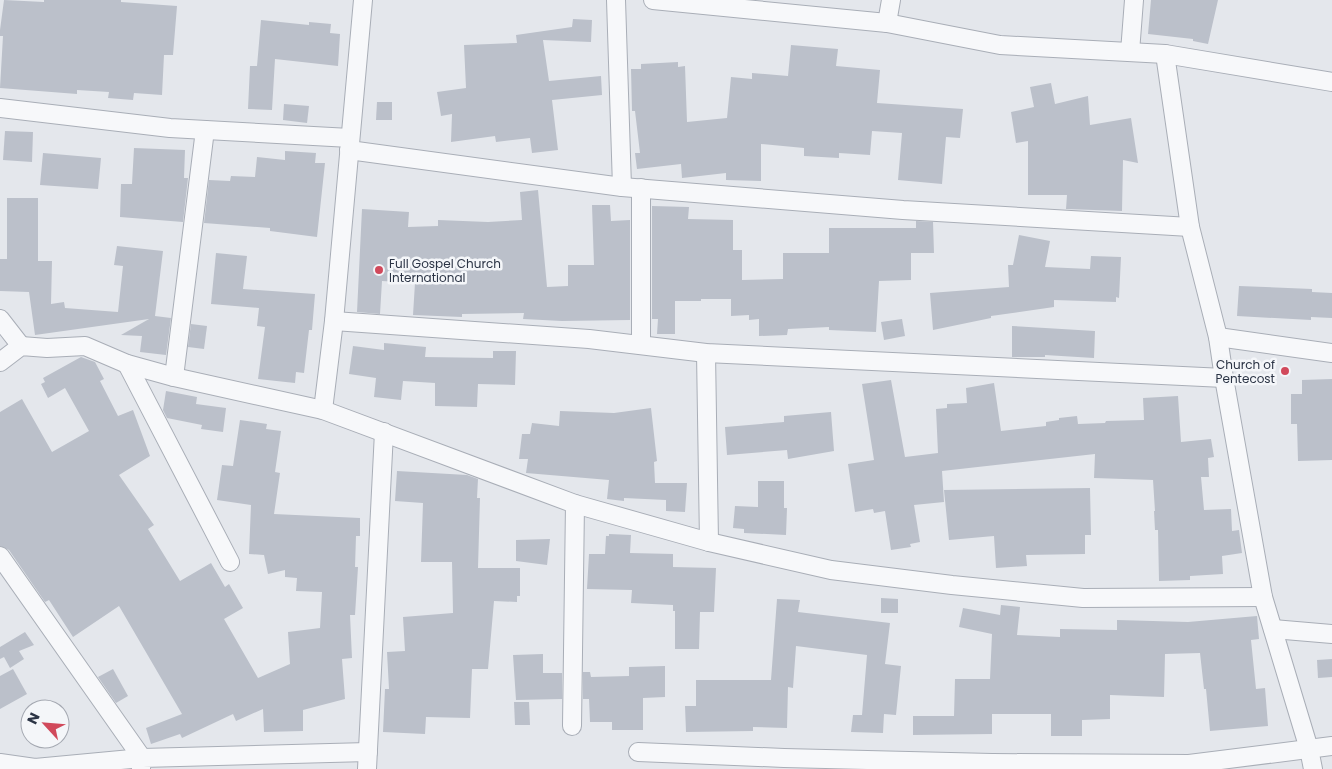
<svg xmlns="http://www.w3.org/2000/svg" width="1332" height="769" font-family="Poppins,sans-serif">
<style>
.building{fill:#bbc0ca}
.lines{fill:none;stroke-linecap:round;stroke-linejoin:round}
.minor-casing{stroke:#a9aeb7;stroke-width:20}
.minor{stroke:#f7f8fa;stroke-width:18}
.poi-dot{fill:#d1495b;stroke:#f4f6f9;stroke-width:2}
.labels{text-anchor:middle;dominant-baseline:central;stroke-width:5;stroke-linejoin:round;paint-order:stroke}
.poi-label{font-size:12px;fill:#2b3445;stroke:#f4f6f9;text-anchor:start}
</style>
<rect width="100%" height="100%" fill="#e4e7ec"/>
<g class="building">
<polygon points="4,0 44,2 44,0 121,0 121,2 177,6 173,55 164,55 162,95 134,93 133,100 108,98 109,92 77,90 77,94 0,88 3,36 0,36 0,30"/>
<polygon points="1151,0 1218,0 1208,44 1193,41 1193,39 1148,34"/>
<polygon points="573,19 592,20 591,42 543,40 549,81 601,76 602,95 552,100 558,150 532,153 530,138 496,142 495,136 451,142 452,114 441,116 437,92 466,88 464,45 517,43 516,35 572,27"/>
<polygon points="261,20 309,25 309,22 331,24 330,33 340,34 338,66 275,59 272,110 248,109 250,66 257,66"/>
<polygon points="791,45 838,49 836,66 880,70 877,103 963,109 960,138 946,137 942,184 898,180 902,133 872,131 870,155 839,153 839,158 804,156 804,148 761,144 761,181 726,180 726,173 682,178 681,164 637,169 635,153 640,153 635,111 632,111 631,69 641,69 641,64 678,62 678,67 685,66 687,122 727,118 731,77 752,79 752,73 788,76"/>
<polygon points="1051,83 1055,104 1088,96 1090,125 1131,118 1138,163 1123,160 1122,211 1066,209 1067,195 1028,195 1028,141 1016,143 1011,112 1034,107 1030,87"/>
<polygon points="377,102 392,102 392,120 376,120"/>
<polygon points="284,104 309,106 307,123 283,120"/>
<polygon points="5,131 33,132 32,162 3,160"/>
<polygon points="134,148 185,150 184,178 188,178 183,222 120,217 121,184 132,184"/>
<polygon points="285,151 316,153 315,163 325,163 317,237 270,231 270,228 204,223 209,180 230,181 231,176 255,177 257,157 285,160"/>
<polygon points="43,153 101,158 98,189 40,185"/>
<polygon points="538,190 547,287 568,286 568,265 594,265 592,205 610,205 611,221 630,220 630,320 562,321 523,319 524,313 462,314 462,317 413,315 415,283 382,281 380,314 357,312 362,209 409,212 408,227 438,226 438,220 488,222 522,220 520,192"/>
<polygon points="7,198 38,198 38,261 52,261 51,304 64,302 65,308 118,312 123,266 114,265 117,246 163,251 155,316 171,318 166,355 140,352 142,336 121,335 149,319 35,335 29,292 0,291 0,259 7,259"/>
<polygon points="652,206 689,207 688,219 733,220 733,250 742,250 742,280 783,279 783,253 829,253 829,228 916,228 916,221 933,222 934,253 911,253 911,280 879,281 876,332 829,330 829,327 788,329 787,335 759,336 759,319 749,320 749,315 731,316 731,299 701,299 701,301 675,301 675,334 657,334 658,319 652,319"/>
<polygon points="1019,235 1050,241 1045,267 1090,269 1091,256 1121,257 1119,298 1116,297 1116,302 1054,300 1054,307 991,316 991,318 933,330 930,293 1009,287 1008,265 1013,265"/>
<polygon points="216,253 247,256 243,289 315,294 312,330 309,330 304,373 296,372 295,383 258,379 265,327 257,326 259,308 211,304"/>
<polygon points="1239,286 1312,289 1312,292 1332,293 1332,318 1311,317 1311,320 1237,316"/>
<polygon points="902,319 905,336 884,340 881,322"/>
<polygon points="191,324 207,326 204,349 188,347"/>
<polygon points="1012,326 1095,331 1094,358 1045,355 1045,357 1012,357"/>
<polygon points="384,343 426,347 425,357 493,358 493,351 516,351 515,385 478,384 477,407 435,406 435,383 403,381 401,400 374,397 376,378 349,374 353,346 384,350"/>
<polygon points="81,357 95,362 104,379 100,381 118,416 133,410 150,456 119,475 154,525 148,529 180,581 211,563 225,587 229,584 243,608 224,619 258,678 290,664 288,632 320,628 322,592 296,591 297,578 285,577 285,570 268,574 264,555 249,554 251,505 217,500 222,465 233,466 240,420 267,424 266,429 281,431 275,472 280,473 274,514 360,518 360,536 356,536 355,567 358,567 355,615 350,615 352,658 342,659 345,699 303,710 303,731 264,732 263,709 236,721 233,714 182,738 180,734 151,744 146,728 182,714 119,606 73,637 49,600 45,602 9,550 0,546 0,412 22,399 52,452 89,431 65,388 48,398 41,384 45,382 43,378"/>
<polygon points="1332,379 1332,460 1298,461 1297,424 1291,424 1291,394 1302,394 1302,380"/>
<polygon points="891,380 905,457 938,453 936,409 947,408 947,404 967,403 966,388 994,383 1001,431 1046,426 1046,422 1059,420 1059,418 1077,416 1078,424 1105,423 1106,421 1144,420 1143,398 1178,396 1181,442 1211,439 1214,457 1208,458 1209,477 1201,477 1204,510 1231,509 1232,531 1239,530 1242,553 1222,556 1223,574 1190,576 1190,580 1159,581 1158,530 1155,530 1154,511 1155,511 1153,480 1094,478 1095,454 942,471 944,502 914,505 920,542 910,544 911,547 891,550 885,511 874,513 873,509 855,512 848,464 874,460 862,384"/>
<polygon points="166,391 197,397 196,404 226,408 223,432 201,429 202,425 167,418 163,410"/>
<polygon points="651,408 657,461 654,462 655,483 687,483 685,512 666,511 666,500 624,498 624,501 607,499 609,480 526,473 528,459 519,459 522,434 530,434 532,423 559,426 560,411 614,413"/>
<polygon points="831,412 834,451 788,459 787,450 727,455 725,427 784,422 784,416"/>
<polygon points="397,471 467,475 478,479 477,498 480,498 478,568 520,568 520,596 517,596 517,602 494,601 488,669 472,669 470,718 426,717 425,734 383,732 385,689 389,689 387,652 405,651 403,617 453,613 452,562 421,562 423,503 395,501"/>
<polygon points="758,481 784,481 784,508 787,508 786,535 744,533 744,529 733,528 735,506 758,507"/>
<polygon points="1090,488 1091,535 1085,535 1085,554 1026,555 1027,566 996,568 994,536 949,540 944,490"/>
<polygon points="609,534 631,535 630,553 673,554 673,567 716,568 714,612 700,612 699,649 675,649 675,611 673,611 673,605 631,603 632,590 587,589 589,554 605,554 606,536 609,536"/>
<polygon points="550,539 547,565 516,561 516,540"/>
<polygon points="881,598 898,599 898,613 881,613"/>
<polygon points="777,599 800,600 798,612 890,623 885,664 901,666 896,715 884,714 883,733 851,732 853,715 862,715 867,655 796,646 793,688 788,687 787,728 753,727 753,731 686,732 685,706 696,706 696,680 771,680"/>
<polygon points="1001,605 1020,607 1017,635 1060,637 1060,629 1117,630 1117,620 1188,622 1257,616 1259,639 1251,640 1256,689 1265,688 1268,726 1210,731 1206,689 1204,689 1200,653 1165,654 1164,697 1110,695 1110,719 1082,720 1082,736 1051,736 1051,714 992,714 992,734 913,735 913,716 954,716 955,679 990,679 992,634 959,627 963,608 1000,615"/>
<polygon points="25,632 34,645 19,651 24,659 10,668 4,657 0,659 0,647"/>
<polygon points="543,654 543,673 562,673 562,699 516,700 513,655"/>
<polygon points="1332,659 1332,677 1318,678 1317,660"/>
<polygon points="665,666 665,697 643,698 643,730 612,730 612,722 590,722 589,699 583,699 583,672 590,672 591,677 629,676 629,667"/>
<polygon points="13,669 27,694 0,709 0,676"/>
<polygon points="113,669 128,696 116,703 98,677"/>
<polygon points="514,702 529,702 530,725 515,725"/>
</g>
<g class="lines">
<g class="minor-casing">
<g id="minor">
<polyline points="616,0 622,187"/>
<polyline points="653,0 887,23 1000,45 1165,54 1332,82"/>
<polyline points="887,23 891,0"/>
<polyline points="1130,52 1134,0"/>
<polyline points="1165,54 1190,227 1218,337 1224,378 1263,597 1309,749 1313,769"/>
<polyline points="0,108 170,128 350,138"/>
<polyline points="349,150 622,187 903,210 1190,227"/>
<polyline points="0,319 21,346"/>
<polyline points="334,321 589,339 706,353 1224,378"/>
<polyline points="1218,337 1332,353"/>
<polyline points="641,345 641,188"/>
<polyline points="706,353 709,542"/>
<polyline points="0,362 21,346 47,348 85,346 127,364 174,377 323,410 575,504 709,542 831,570 952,585 1083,598 1263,597"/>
<polyline points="127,364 230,562"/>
<polyline points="174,377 205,130"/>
<polyline points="323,410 334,321 363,0"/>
<polyline points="0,556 142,758 35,768 0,763"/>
<polyline points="1273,629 1332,634"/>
<polyline points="572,726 575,504"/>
<polyline points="638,752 784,758 992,763 1189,764 1332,746"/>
<polyline points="141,768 142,758 368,752"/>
<polyline points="367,769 384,432"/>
</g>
</g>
<use href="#minor" class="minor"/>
</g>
<g class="poi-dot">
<circle cx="379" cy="270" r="5"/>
<circle cx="1285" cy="371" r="5"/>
</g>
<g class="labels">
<g class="poi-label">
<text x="389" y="263">Full Gospel Church<tspan x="389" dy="14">International</tspan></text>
<text x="1275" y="364" text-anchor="end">Church of<tspan x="1275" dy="14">Pentecost</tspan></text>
</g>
</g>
<g transform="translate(45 724) rotate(296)"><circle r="24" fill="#f4f6f9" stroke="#a4a8b1"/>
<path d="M0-4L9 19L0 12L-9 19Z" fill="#d1495b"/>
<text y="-8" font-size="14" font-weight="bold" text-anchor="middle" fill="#2b3445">N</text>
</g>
</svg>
